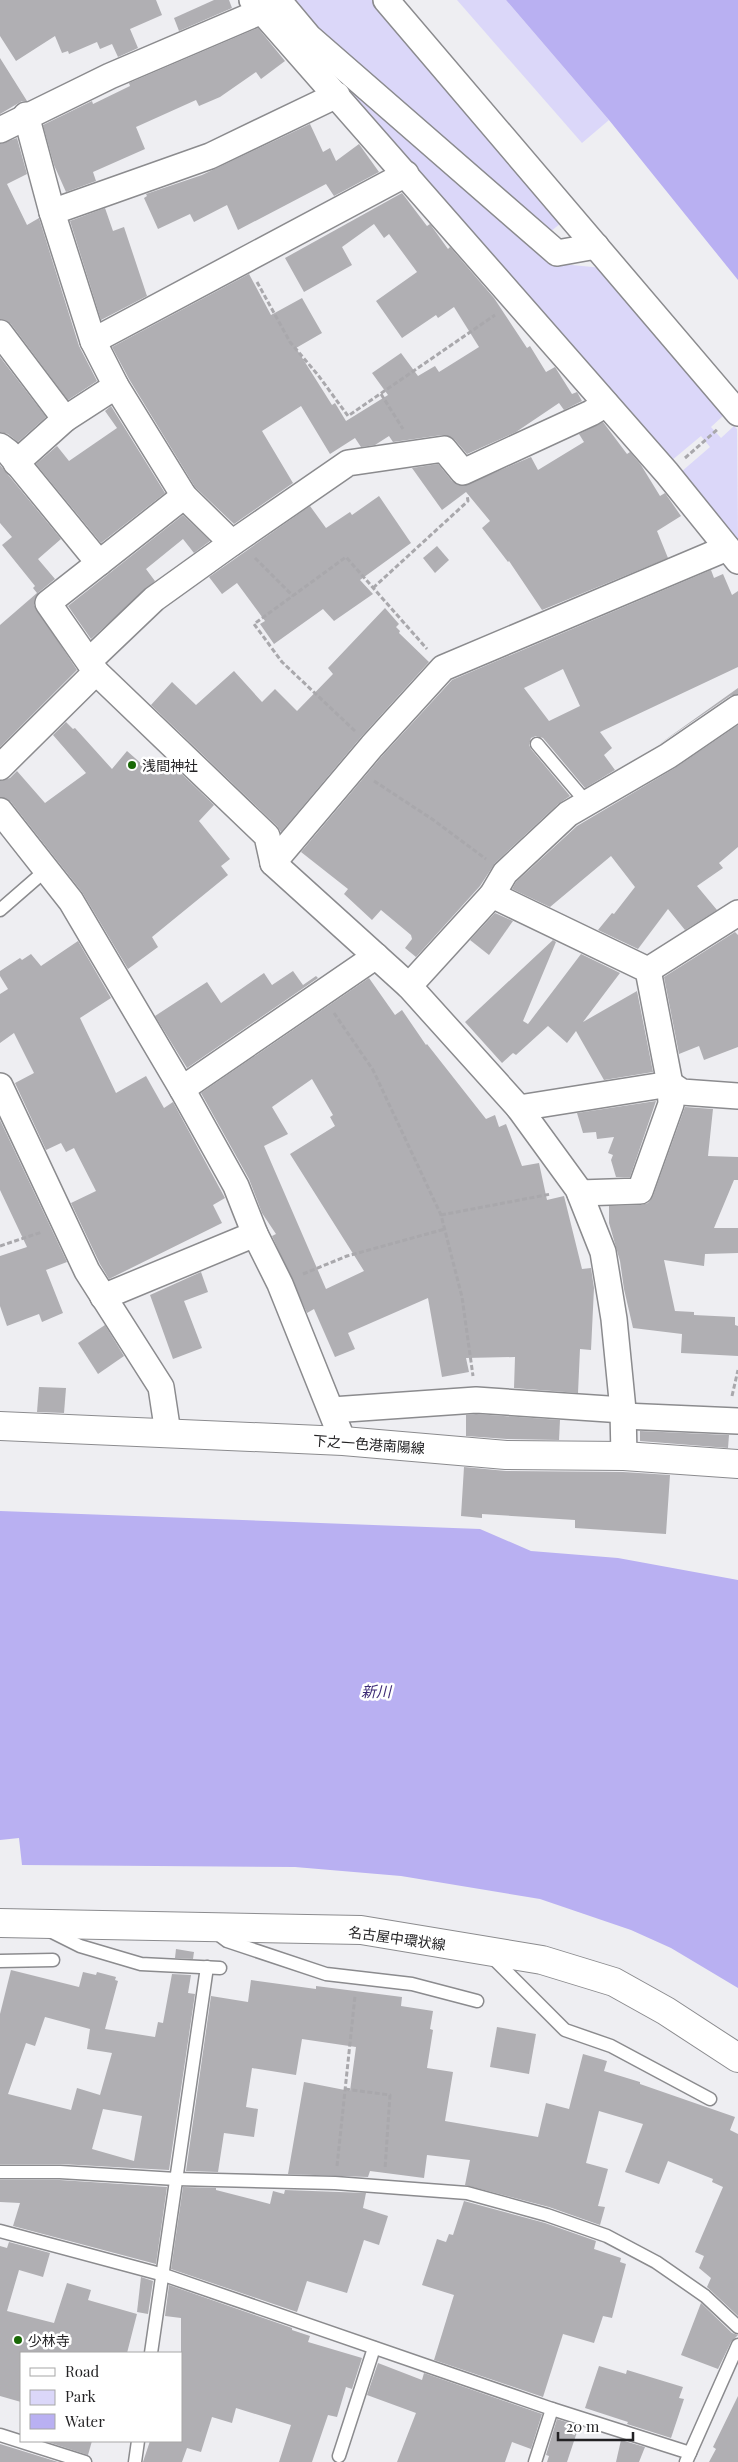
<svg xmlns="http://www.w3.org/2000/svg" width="738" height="2462" font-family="'Playfair Display','Noto Sans JP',serif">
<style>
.green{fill:#dbd7f9}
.water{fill:#b9b0f2}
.building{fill:#b0afb3;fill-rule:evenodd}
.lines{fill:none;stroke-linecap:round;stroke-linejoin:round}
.service-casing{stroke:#8b8b8e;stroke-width:15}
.minor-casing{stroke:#8b8b8e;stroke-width:28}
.secondary-casing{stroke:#8b8b8e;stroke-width:30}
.primary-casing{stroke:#8b8b8e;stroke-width:30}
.path{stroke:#a9a8ac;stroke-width:3;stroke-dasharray:5 2.5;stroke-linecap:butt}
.service{stroke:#fff;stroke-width:12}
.minor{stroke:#fff;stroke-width:25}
.secondary{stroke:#fff;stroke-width:28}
.primary{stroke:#fff;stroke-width:28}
.poi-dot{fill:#196806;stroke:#fff;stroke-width:2}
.labels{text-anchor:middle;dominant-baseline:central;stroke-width:5;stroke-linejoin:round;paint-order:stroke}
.poi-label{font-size:14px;fill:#232224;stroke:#fff;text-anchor:start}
.street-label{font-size:14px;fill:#232224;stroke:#fff}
.water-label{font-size:15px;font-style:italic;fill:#3d2a75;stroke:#fff}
</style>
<rect width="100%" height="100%" fill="#eeeef2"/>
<g class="green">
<polygon points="287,0 374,0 565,220 546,235 313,29"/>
<polygon points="457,0 506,0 609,120 582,143"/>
<polygon points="332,71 551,263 603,268 724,415 711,427 721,438 734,426 737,429 738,542 681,472 710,447 701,436 671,461"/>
</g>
<g class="water">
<polygon points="506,0 738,0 738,280 609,120"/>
<polygon points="0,1511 480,1529 531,1551 618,1558 738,1580 738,1988 671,1948 631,1930 540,1899 401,1876 295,1867 22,1865 19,1838 0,1840"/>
</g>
<g class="building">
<polygon points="0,0 156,0 162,15 130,29 138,48 118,57 112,44 100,49 97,42 69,54 68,51 62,53 55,36 16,61 0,36"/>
<polygon points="214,0 229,0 232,8 179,31 174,18"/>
<polygon points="258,28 285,61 261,79 256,72 220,97 199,106 196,100 136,127 145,149 93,172 96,181 66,192 54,165 43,125 92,101 93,104 130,86 129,83"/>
<polygon points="0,58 27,101 22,101 0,114"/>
<polygon points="310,124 323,152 330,148 336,161 359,144 379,172 334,196 326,184 238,230 227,205 194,222 190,214 158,229 144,198 147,196 146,194 202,175"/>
<polygon points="17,138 27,174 7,184 27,225 39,218 79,346 97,381 68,400 11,324 0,319 0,144"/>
<polygon points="402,193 427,226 430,224 448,249 450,247 494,298 527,348 530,346 546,372 555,367 572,394 577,392 582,401 564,410 559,403 516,432 467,454 455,440 442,435 393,442 389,436 375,445 361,447 355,438 330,454 301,406 262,431 293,483 234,524 195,487 129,379 112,347 249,274 271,315 302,298 322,333 296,348 332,405 335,403 346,421 388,395 372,373 401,353 418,376 435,366 439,372 479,347 454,307 438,318 436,315 402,338 376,301 417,272 389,234 384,238 374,224 342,247 352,265 304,292 285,258"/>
<polygon points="105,208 113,231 124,227 147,296 101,320 70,221"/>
<polygon points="0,357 46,417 18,442 8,434 0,432"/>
<polygon points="111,406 165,493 101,543 36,464 57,446 69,461 117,428 105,411"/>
<polygon points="603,422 627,454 630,452 641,465 660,496 665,493 681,516 657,531 668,558 542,610 509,561 508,562 482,528 490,521 466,492 442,510 412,468 438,464 452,481 463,486 531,457 538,470 584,442 579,434"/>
<polygon points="0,465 61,539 38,559 55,579 39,592 35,598 34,605 77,670 0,747 0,625 37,593 33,588 35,586 2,545 12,537 0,523"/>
<polygon points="379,496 411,543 360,580 373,594 334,621 323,609 274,644 260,624 265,621 237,583 222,594 209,577 310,506 326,528 350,512 352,515"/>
<polygon points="183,515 210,541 194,553 183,539 146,569 155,581 91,639 68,606"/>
<polygon points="437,546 449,560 435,573 423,558"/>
<path d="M711,570L714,578L723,574L732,595L738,591V667L600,732L612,748L604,755L615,770L585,788L543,738L536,736L531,738L529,745L531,749L570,796L558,804L495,863L480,886L416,957L405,948L412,939L411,935L381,910L372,920L344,894L348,889L301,852L383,755L452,680ZM563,669L580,706L549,721L524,688Z"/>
<polygon points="385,608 399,624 396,627 400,631 399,633 429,662 361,737 281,832 277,826 151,705 172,682 196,705 234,671 262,702 275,689 297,711 333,674 328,668"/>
<polygon points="738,688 738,694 730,696 658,745"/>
<polygon points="66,722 73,729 75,728 112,769 127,751 152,773 165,758 214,805 199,821 230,859 221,866 228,875 152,937 158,947 128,969 82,892 11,802 0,797 0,781 10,778 17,771 45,803 86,773 53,735"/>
<polygon points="738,725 738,847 719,863 723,868 697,886 717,910 685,930 668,909 638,949 598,930 612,913 614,914 635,887 611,856 550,907 512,889 516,882 577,826 675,768"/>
<polygon points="495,913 513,921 489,955 470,940"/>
<polygon points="735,932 738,935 738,1047 704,1060 699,1046 679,1054 664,977"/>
<polygon points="553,940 556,942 523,1021 528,1024 581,954 620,973 583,1022 637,991 653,1072 604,1080 576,1031 567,1043 548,1026 516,1055 513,1053 502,1063 465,1022"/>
<polygon points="78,941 111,998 80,1018 116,1093 146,1076 164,1108 173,1102 225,1198 213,1205 222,1223 109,1279 100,1264 71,1203 96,1191 74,1148 66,1152 61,1143 46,1150 15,1083 34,1073 14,1033 0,1043 0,994 8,989 0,976 0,971 20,958 22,960 31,954 41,966"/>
<polygon points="293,971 303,985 316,976 318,978 187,1068 155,1016 207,982 221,1003 264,973 272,985"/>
<path d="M369,978L395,1015L402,1010L426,1045L427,1044L486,1119L495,1115L499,1127L506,1124L522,1166L539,1163L547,1200L564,1196L582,1269L591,1268L594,1288L591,1350L580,1349L578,1393L514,1388L515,1357L466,1358L469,1372L442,1377L428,1298L348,1333L355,1349L335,1357L314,1309L307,1313L272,1236L276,1234L262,1213L249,1179L201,1093ZM312,1079L333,1115L330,1117L335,1126L290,1154L364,1271L326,1289L264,1146L288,1134L272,1107Z"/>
<polygon points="656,1101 630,1177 616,1177 611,1160 613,1155 608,1153 614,1137 597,1139 596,1132 583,1133 577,1113"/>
<polygon points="685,1107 713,1109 708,1156 738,1157 738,1180 734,1180 714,1228 738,1228 738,1253 705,1254 704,1266 664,1260 675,1311 694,1312 694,1315 735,1317 735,1325 738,1326 738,1356 681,1353 682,1334 633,1328 624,1289 620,1261 609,1223 609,1206 641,1205 648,1203 653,1196"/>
<polygon points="0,1120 67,1262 46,1270 63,1313 42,1322 39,1314 7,1326 0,1306 0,1256 27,1247 0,1190"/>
<polygon points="201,1272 208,1292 184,1301 202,1348 173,1359 150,1295"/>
<polygon points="105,1325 124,1356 98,1374 78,1343"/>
<polygon points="39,1387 66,1388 64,1413 37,1412"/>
<polygon points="476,1414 560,1420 559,1440 507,1439 466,1436 466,1415"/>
<polygon points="640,1431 729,1435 728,1448 640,1441"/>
<polygon points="464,1467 506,1471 623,1472 670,1475 666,1534 575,1528 575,1520 482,1514 482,1518 461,1516"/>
<polygon points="176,1949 194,1952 193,1959 175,1958"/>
<path d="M11,1970L79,1987L83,1972L96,1975L97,1972L116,1977L115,1980L118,1981L105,2029L155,2037L158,2022L163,2023L172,1974L191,1975L188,1993L195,1994L169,2170L60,2164H0V2014ZM45,2017L90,2029L87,2049L112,2053L100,2095L77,2088L71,2110L8,2094L26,2043L35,2046ZM103,2109L142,2116L134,2161L92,2149Z"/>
<polygon points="251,1980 316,1989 316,1986 402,1997 401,2006 433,2011 430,2029 433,2030 427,2068 453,2072 445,2121 538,2137 546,2103 569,2109 583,2054 607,2061 604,2071 640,2082 640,2084 735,2117 730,2130 738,2134 738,2316 707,2287 711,2278 699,2268 704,2256 695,2252 723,2187 712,2182 713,2179 668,2161 659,2184 625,2172 643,2124 599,2111 586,2163 608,2169 598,2206 605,2207 600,2225 549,2207 465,2185 470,2160 427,2155 424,2178 370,2171 368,2177 288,2174 304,2082 350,2091 356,2047 302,2039 296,2075 252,2068 246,2107 258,2109 254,2137 224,2133 218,2172 186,2171 211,1996 248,2002"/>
<polygon points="497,2027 536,2034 529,2074 490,2067"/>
<polygon points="0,2180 60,2180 167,2187 156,2264 13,2226 20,2203 0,2202"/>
<polygon points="183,2187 216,2188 216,2190 270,2204 273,2191 284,2194 285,2190 366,2193 363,2208 388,2216 379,2245 364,2240 347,2293 307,2281 297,2312 171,2269"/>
<polygon points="464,2201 545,2223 596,2241 594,2249 621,2258 620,2262 626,2264 612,2318 603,2316 594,2343 563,2334 543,2397 434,2360 454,2295 422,2285 437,2239 446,2242 449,2234 453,2235"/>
<polygon points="9,2242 50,2253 43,2277 19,2270 7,2311 54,2323 67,2283 91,2290 88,2300 137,2314 127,2353 21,2353 21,2402 0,2396 0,2246 7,2248"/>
<polygon points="141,2277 153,2281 148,2314 137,2312"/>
<polygon points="169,2285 292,2328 292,2330 310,2336 308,2342 362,2358 352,2389 346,2387 337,2417 328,2415 312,2462 279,2462 291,2425 236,2408 232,2423 212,2417 201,2452 187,2448 182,2462 143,2462 150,2441 181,2441 181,2318 165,2316"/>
<polygon points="701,2303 732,2333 738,2335 731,2342 718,2369 681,2355"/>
<polygon points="378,2363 422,2380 424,2373 542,2414 531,2449 512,2442 505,2462 397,2462 416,2413 367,2395"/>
<polygon points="599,2366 626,2374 627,2370 683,2387 679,2398 684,2399 671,2438 627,2424 628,2422 585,2408"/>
<polygon points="738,2396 738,2462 709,2462 716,2449 713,2447"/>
<polygon points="557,2419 579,2426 567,2462 547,2462 549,2456 546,2455"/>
<polygon points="621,2440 645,2447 639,2462 616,2462"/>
<polygon points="45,2441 92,2441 88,2455"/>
<polygon points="0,2444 58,2462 0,2462"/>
</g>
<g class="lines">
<g class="service-casing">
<g id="service">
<polyline points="537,744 587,803"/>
<polyline points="0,910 46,870"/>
<polyline points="50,1931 80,1946 141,1964 220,1968"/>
<polyline points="215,1932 227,1941 326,1974 412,1984 477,2001"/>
<polyline points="491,1956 565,2030 611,2046 710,2099"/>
<polyline points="0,1961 53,1960"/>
<polyline points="0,2172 60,2172 176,2179 335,2183 467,2193 547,2215 607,2236 656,2262 705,2296 738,2327"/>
<polyline points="0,2231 164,2275 552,2409 690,2453"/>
<polyline points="151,2353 207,1967"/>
<polyline points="0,2435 85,2462"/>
<polyline points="339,2456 374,2348"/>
<polyline points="135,2462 138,2441"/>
<polyline points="535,2462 552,2409"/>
<polyline points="686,2462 738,2345"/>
</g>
</g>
<g class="minor-casing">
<g id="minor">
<polyline points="252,0 667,473 738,561"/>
<polyline points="278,0 309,37 557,253 596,246"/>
<polyline points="386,0 738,413"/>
<polyline points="26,115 52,212 93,341 116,386 184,496 232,543"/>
<polyline points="0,130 110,76 262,11"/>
<polyline points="52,212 210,156 337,95"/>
<polyline points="0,333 65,419"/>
<polyline points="93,341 406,174"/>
<polyline points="0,446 8,452 99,563 48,603 96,672 267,836 273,863 409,986 519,1108 578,1189 603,1252 614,1319 623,1410 624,1456"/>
<polyline points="16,463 65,419 116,386"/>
<polyline points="99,563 184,496"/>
<polyline points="89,661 154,599 232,543 348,463 444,449 463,472 591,413 606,404"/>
<polyline points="0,767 96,672"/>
<polyline points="0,811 71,901 182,1089 236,1186 255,1234 280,1284 343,1441"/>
<polyline points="273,863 372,746 443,668 727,548"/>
<polyline points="492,895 648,970 670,1084 671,1104 640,1191 580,1193"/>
<polyline points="648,970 738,913"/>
<polyline points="409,986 492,895 505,873 568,814 668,756 738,708"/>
<polyline points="0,1086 87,1271 161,1387 168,1433"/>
<polyline points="182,1089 376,956"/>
<polyline points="519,1108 670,1084 682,1092 738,1096"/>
<polyline points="103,1297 255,1234"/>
<polyline points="332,1410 476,1400 623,1410"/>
<polyline points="623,1416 738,1421"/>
</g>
</g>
<g class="secondary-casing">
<polyline id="secondary" points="0,1426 343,1441 506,1455 624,1456 738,1464"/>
</g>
<g class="primary-casing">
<polyline id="primary" points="0,1923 361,1930 542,1960 614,1982 666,2011 738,2058"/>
</g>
<g class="path">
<polyline points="257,282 290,342 318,375 348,416 495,315"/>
<polyline points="381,394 403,429"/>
<polyline points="685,458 718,429"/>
<polyline points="255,558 293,596"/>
<polyline points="373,588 468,501 467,495"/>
<polyline points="355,731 282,662 254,624 346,557 427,649"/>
<polyline points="374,781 432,819 486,859"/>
<polyline points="334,1013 373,1070 441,1215 462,1297 473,1376"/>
<polyline points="441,1215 551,1194"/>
<polyline points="0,1246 42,1232"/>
<polyline points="303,1274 347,1256 445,1229"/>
<polyline points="732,1396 738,1370"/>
<polyline points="345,2089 390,2095 385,2169"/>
<polyline points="337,2166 355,1996"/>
</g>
<use href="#service" class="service"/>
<use href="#minor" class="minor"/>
<use href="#secondary" class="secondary"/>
<use href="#primary" class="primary"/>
</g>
<g class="poi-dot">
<circle cx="132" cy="765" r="5"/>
<circle cx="18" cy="2340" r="5"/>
</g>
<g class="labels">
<g class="poi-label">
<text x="142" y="765">浅間神社</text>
<text x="28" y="2340">少林寺</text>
</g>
<g class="street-label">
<text transform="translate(369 1444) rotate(4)">下之一色港南陽線</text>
<text transform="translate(397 1938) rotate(8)">名古屋中環状線</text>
</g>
<g class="water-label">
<text x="376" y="1691">新川</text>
</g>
</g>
<rect x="20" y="2352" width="162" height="90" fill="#ffffff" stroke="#a7a7a7"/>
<rect x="30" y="2368" width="25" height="8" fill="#ffffff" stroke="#a7a7a7"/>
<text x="65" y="2377" font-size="15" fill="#232224">Road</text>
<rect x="30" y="2390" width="25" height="15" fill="#dbd7f9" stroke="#a7a7a7"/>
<text x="65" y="2402" font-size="15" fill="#232224">Park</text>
<rect x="30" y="2414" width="25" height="15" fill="#b9b0f2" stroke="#a7a7a7"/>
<text x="65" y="2427" font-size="15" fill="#232224">Water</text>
<path d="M558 2432v8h75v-8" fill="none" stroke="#232224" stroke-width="2.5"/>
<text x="566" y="2432" font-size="15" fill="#232224" stroke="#ffffff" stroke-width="4" paint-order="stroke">20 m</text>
</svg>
